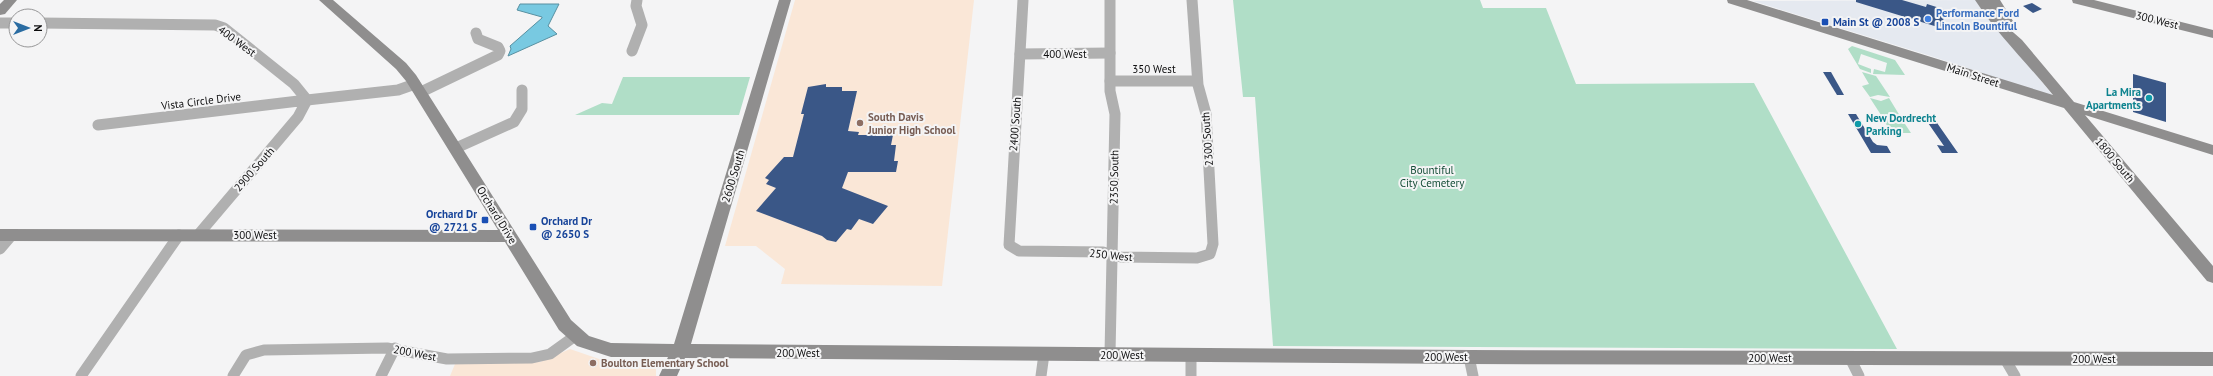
<svg xmlns="http://www.w3.org/2000/svg" width="2213" height="376" font-family="'PT Sans',sans-serif">
<style>
.built{fill:#e5e9f0}
.education{fill:#fae7d7}
.green{fill:#b0dec7}
.water{fill:#78c9e1;stroke:#5890a1}
.building{fill:#3a5787}
.lines{fill:none;stroke-linecap:round;stroke-linejoin:round}
.street{stroke:#b0b0b0;stroke-width:11}
.secondary{fill:#8f8e8e;fill-rule:evenodd}
.shop-dot{fill:#3f7fe0;stroke:#f4f4f5;stroke-width:1.5}
.transit-dot{fill:#1a4fb4;stroke:#f4f4f5;stroke-width:1.5}
.culture-dot{fill:#0f9aa8;stroke:#f4f4f5;stroke-width:1.5}
.education-dot{fill:#8d6e63;stroke:#f4f4f5;stroke-width:1.5}
.labels{text-anchor:middle;dominant-baseline:central;stroke-width:4;stroke-linejoin:round;paint-order:stroke}
.shop-label{font-size:11px;font-weight:bold;fill:#366cbe;stroke:#f4f4f5;text-anchor:start}
.street-label{font-size:11px;fill:#0c0c0d;stroke:#f4f4f5}
.transit-label{font-size:11px;font-weight:bold;fill:#164399;stroke:#f4f4f5;text-anchor:start}
.culture-label{font-size:11px;font-weight:bold;fill:#0d838f;stroke:#f4f4f5;text-anchor:end}
.education-label{font-size:11px;font-weight:bold;fill:#785e54;stroke:#f4f4f5;text-anchor:start}
.park-label{font-size:11px;fill:#154d37;stroke:#f4f4f5}
</style>
<rect width="100%" height="100%" fill="#f4f4f5"/>
<polygon class="built" points="1980,0 2006,37 2054,97 1931,56 1753,1"/>
<g class="education">
<polygon points="795,0 974,0 942,286 781,284 785,269 756,246 725,246"/>
<polygon points="570,349 599,359 650,362 656,368 656,376 450,376 455,364 540,362"/>
</g>
<g class="green">
<polygon points="1233,0 1480,0 1483,8 1546,8 1576,84 1754,83 1897,349 1273,346 1255,97 1243,97"/>
<polygon points="1852,46 1895,60 1905,75 1873,74 1874,69 1885,72 1887,63 1861,54 1858,64 1871,69 1871,73 1860,69 1848,49"/>
<polygon points="1862,72 1876,76 1890,97 1878,95 1870,97 1862,86 1869,84"/>
<polygon points="623,77 750,77 739,115 575,115 602,103 612,104"/>
<polygon points="1870,98 1881,101 1889,98 1900,116 1881,115"/>
<polygon points="1882,118 1901,118 1911,133 1892,133"/>
</g>
<polygon class="water" points="520,4 559,4 548,26 557,34 508,56 511,49 510,46 542,18 542,17 517,10"/>
<g class="building">
<polygon points="1856,0 1902,0 1926,7 1927,4 1946,10 1941,28 1856,2"/>
<polygon points="2032,3 2042,9 2033,13 2023,6"/>
<polygon points="1823,72 1831,72 1844,95 1837,95"/>
<polygon points="2133,74 2166,83 2166,122 2133,112"/>
<polygon points="826,84 826,87 842,87 842,91 857,91 848,131 859,132 858,135 893,135 891,145 896,145 894,161 898,161 896,172 848,172 842,188 888,206 873,224 859,219 851,230 847,229 836,242 827,240 822,236 756,211 776,188 766,184 769,180 765,178 784,157 793,157 804,114 801,114 808,87"/>
<polygon points="1848,114 1856,114 1873,142 1877,145 1887,146 1891,153 1871,153"/>
<polygon points="1926,120 1935,120 1958,153 1942,153 1937,145 1944,146"/>
</g>
<g class="lines">
<g class="street">
<polyline points="1023,0 1009,245 1019,251 1103,252 1121,257 1197,258 1210,254 1213,244 1206,114 1198,85 1192,0"/>
<polyline points="1110,0 1110,91 1115,114 1110,354"/>
<polyline points="0,23 16,23"/>
<polyline points="40,23 215,25 224,28 294,84 307,100 398,90 415,84"/>
<polyline points="632,51 642,25 636,6 637,0"/>
<polyline points="1020,54 1110,53"/>
<polyline points="1110,81 1197,81"/>
<polyline points="421,92 498,55 500,51 498,47 478,39 476,33"/>
<polyline points="98,125 307,100 298,117 198,235"/>
<polyline points="456,148 514,122 522,109 522,90"/>
<polyline points="0,249 12,235"/>
<polyline points="1191,355 1191,376"/>
<polyline points="1469,357 1473,376"/>
<polyline points="1850,358 1859,376"/>
<polyline points="2005,359 2015,376"/>
<polyline points="81,376 179,235"/>
<polyline points="233,376 246,355 264,350 387,348 447,359 532,358 550,354 575,336"/>
<polyline points="381,376 395,348"/>
<polyline points="1041,376 1044,354"/>
</g>
<g class="secondary">
<polygon points="4,0 17,0 5,14 0,15 0,4"/>
<polygon points="319,0 333,0 406,63 416,75 571,320 589,336 611,343 674,344 779,0 791,0 691,344 1469,350 2213,352 2213,366 1469,364 685,358 677,376 659,376 668,357 611,357 577,346 559,330 505,242 0,241 0,229 498,230 406,81 396,69"/>
<path d="M1727,0H1747L2053,95C2027,63 1997,34 1975,0H2000L2013,21L2006,26L2022,40L2074,102L2213,145V155L2085,115L2213,266V283L2207,281L2064,108L1728,3Z"/>
<polygon points="2072,0 2094,0 2213,30 2213,38 2073,3"/>
</g>
</g>
<circle class="shop-dot" cx="1928" cy="19" r="4"/>
<g class="transit-dot">
<rect x="1821" y="18" width="8" height="8" rx="2"/>
<rect x="481" y="216" width="8" height="8" rx="2"/>
<rect x="529" y="223" width="8" height="8" rx="2"/>
</g>
<g class="culture-dot">
<circle cx="2149" cy="98" r="4"/>
<circle cx="1858" cy="124" r="4"/>
</g>
<g class="education-dot">
<circle cx="860" cy="123" r="4"/>
<circle cx="593" cy="363" r="4"/>
</g>
<g class="labels">
<g class="shop-label">
<text x="1936" y="13">Performance Ford<tspan x="1936" dy="13">Lincoln Bountiful</tspan></text>
</g>
<g class="street-label">
<text transform="translate(2157 20) rotate(14)">300 West</text>
<text transform="translate(237 41) rotate(36)">400 West</text>
<text x="1065" y="54">400 West</text>
<text x="1154" y="69">350 West</text>
<text transform="translate(1973 75) rotate(18)">Main Street</text>
<text transform="translate(201 101) rotate(-7)">Vista Circle Drive</text>
<text transform="translate(1015 124) rotate(-86)">2400 South</text>
<text transform="translate(1207 139) rotate(-94)">2300 South</text>
<text transform="translate(2115 160) rotate(50)">1800 South</text>
<text transform="translate(254 169) rotate(-49)">2900 South</text>
<text transform="translate(733 176) rotate(-73)">2600 South</text>
<text transform="translate(1114 177) rotate(-89)">2350 South</text>
<text transform="translate(497 215) rotate(58)">Orchard Drive</text>
<text x="255" y="235">300 West</text>
<text transform="translate(1111 255) rotate(6)">250 West</text>
<text transform="translate(415 353) rotate(11)">200 West</text>
<text x="798" y="353">200 West</text>
<text x="1122" y="355">200 West</text>
<text x="1446" y="357">200 West</text>
<text x="1770" y="358">200 West</text>
<text x="2094" y="359">200 West</text>
</g>
<g class="transit-label">
<text x="1833" y="22">Main St @ 2008 S</text>
<text x="477" y="214" text-anchor="end">Orchard Dr<tspan x="477" dy="13">@ 2721 S</tspan></text>
<text x="541" y="221">Orchard Dr<tspan x="541" dy="13">@ 2650 S</tspan></text>
</g>
<g class="culture-label">
<text x="2141" y="92">La Mira<tspan x="2141" dy="13">Apartments</tspan></text>
<text x="1866" y="118" text-anchor="start">New Dordrecht<tspan x="1866" dy="13">Parking</tspan></text>
</g>
<g class="education-label">
<text x="868" y="117">South Davis<tspan x="868" dy="13">Junior High School</tspan></text>
<text x="601" y="363">Boulton Elementary School</text>
</g>
<g class="park-label">
<text x="1432" y="170">Bountiful<tspan x="1432" dy="13">City Cemetery</tspan></text>
</g>
</g>
<g transform="translate(28 28) rotate(90)"><circle r="19" fill="#f4f4f5" stroke="#979798"/>
<path d="M0-3L7 15L0 10L-7 15Z" fill="#2a6ca2"/>
<text y="-6" font-size="11" font-weight="bold" text-anchor="middle" fill="#0c0c0d">N</text>
</g>
</svg>
